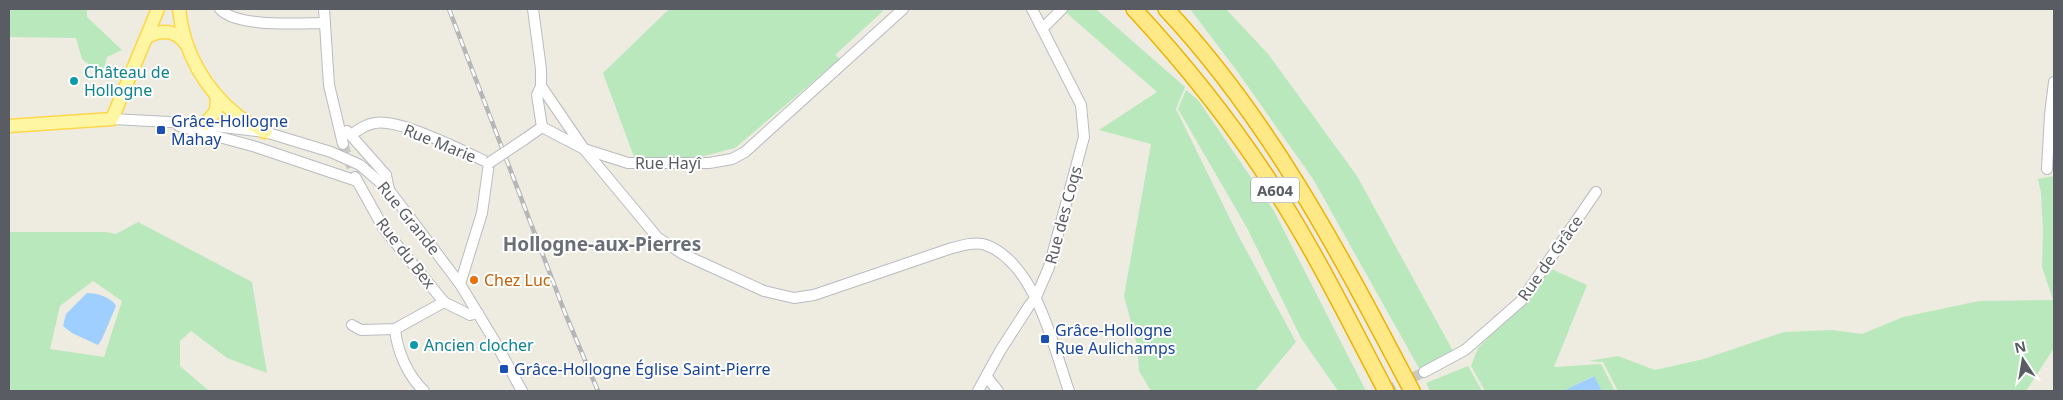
<svg xmlns="http://www.w3.org/2000/svg" width="2063" height="400" font-family="'Noto Sans',sans-serif">
<style>
.green{fill:#bae8bd;fill-rule:evenodd}
.water{fill:#9fcfff}
.lines{fill:none;stroke-linecap:round;stroke-linejoin:round}
.minor-tunnel{stroke:#c9c8c1;stroke-width:10;stroke-dasharray:10 5;stroke-linecap:butt}
.minor-casing{stroke:#b9bbc1;stroke-width:12}
.major-casing{stroke:#fed749;stroke-width:15}
.highway-casing{stroke:#eeb300;stroke-width:18}
.minor{stroke:#fff;stroke-width:10}
.major{stroke:#fff6a4;stroke-width:12}
.highway{stroke:#ffe886;stroke-width:15}
.rail-casing{stroke:#b5b6b6;stroke-width:4.5}
.rail{stroke:#fff;stroke-width:2.5;stroke-dasharray:8;stroke-linecap:butt}
.minor-bridge-casing{stroke:#b9bbc1;stroke-width:12;stroke-linecap:butt}
.minor-bridge{stroke:#fff;stroke-width:10}
.culture-dot{fill:#0f9aa8;stroke:#fff;stroke-width:2}
.transit-dot{fill:#1a4fb4;stroke:#fff;stroke-width:2}
.food-dot{fill:#e8710a;stroke:#fff;stroke-width:2}
.labels{text-anchor:middle;dominant-baseline:central;stroke-width:4;stroke-linejoin:round;paint-order:stroke}
.shield{fill:#fff;stroke:#8b8e92;stroke-width:1}
.shield-label{font-size:15px;font-weight:bold;fill:#595d63}
.culture-label{font-size:16px;fill:#0d838f;stroke:#fff;text-anchor:start}
.transit-label{font-size:16px;fill:#164399;stroke:#fff;text-anchor:start}
.street-label{font-size:16px;fill:#595d63;stroke:#fff}
.food-label{font-size:16px;fill:#c56008;stroke:#fff;text-anchor:start}
.quarter-label{font-size:19px;font-weight:bold;fill:#6a6f75;stroke:#fff}
</style>
<rect width="100%" height="100%" fill="#eeece0"/>
<g class="green">
<polygon points="9,9 87,9 87,17 122,50 107,57 102,76 82,59 76,38 9,37"/>
<polygon points="669,9 881,9 883,11 835,55 840,59 735,148 700,157 634,157 603,73"/>
<polygon points="1062,9 1096,9 1185,87 1176,109 1238,235 1296,342 1255,391 1151,391 1139,371 1137,345 1124,296 1151,144 1099,130 1157,92"/>
<polygon points="1190,9 1226,9 1269,55 1357,176 1453,351 1420,370 1313,179 1237,71"/>
<polygon points="1186,90 1198,100 1274,211 1366,391 1338,391 1301,338 1247,228 1178,109"/>
<polygon points="2054,176 2054,348 2026,391 1618,391 1603,362 1588,361 1618,356 1655,370 1704,359 1784,332 1832,330 1862,334 1903,317 1979,301 2053,300 2042,267 2043,231 2041,193 2038,179"/>
<path d="M138,222L252,282L267,373L227,358L191,331L180,341V366L209,391H9V232H106L116,234ZM93,281L122,301L104,357L50,349L60,306Z"/>
<polygon points="1549,268 1587,285 1554,367 1601,364 1615,391 1602,391 1593,376 1563,391 1485,391 1471,366 1478,348 1523,303"/>
<polygon points="1468,366 1482,391 1430,391 1426,383"/>
</g>
<g class="water">
<path d="M87,293C97,293 111,297 116,306L102,339L98,345L72,333L63,326L66,314Z"/>
<polygon points="1594,376 1602,391 1563,391"/>
</g>
<g class="lines">
<g class="minor-tunnel">
<polyline points="343,144 355,177"/>
<polyline points="1386,391 1424,372"/>
</g>
<g class="minor-casing">
<g id="minor">
<path d="M220,9C237,28 299,23 325,23"/>
<polyline points="324,9 329,85 343,144"/>
<polyline points="533,9 541,69 541,86 537,95 542,127"/>
<polyline points="1043,28 1062,9"/>
<path d="M541,86L584,149L658,238L683,254L764,291L794,298L814,295L949,249C960,246 975,241 986,245C1036,264 1053,346 1069,391"/>
<polyline points="112,119 189,123 265,132 331,152 360,165 389,190 460,284 494,340 522,391"/>
<polyline points="179,126 256,147 357,181"/>
<polyline points="542,127 584,149 628,163 709,163 732,159 745,152 903,9"/>
<polyline points="347,131 386,175 389,190"/>
<path d="M351,135C358,130 366,124 375,123C399,118 465,152 489,163L482,213L460,284"/>
<polyline points="525,139 542,127"/>
<polyline points="2047,169 2050,115 2054,82"/>
<polyline points="355,177 384,229 444,302 470,315 478,313"/>
<polyline points="352,325 361,330 395,329 444,302"/>
<path d="M395,329C397,351 408,376 424,391"/>
<polyline points="1424,372 1465,350 1521,301 1596,192"/>
<polyline points="987,377 998,391"/>
<polyline points="978,391 1000,351 1029,306 1036,297 1049,267 1084,137 1081,105 1032,9"/>
</g>
</g>
<g class="major-casing">
<g id="major">
<path d="M179,9C183,51 205,90 238,116C246,122 256,126 265,132"/>
<path d="M147,37C162,29 176,30 186,44"/>
<polyline points="205,124 216,111 217,97"/>
<polyline points="9,126 112,119 158,9"/>
</g>
</g>
<g class="highway-casing">
<g id="highway">
<path d="M1134,9C1185,64 1233,124 1274,188C1316,253 1350,323 1386,391"/>
<path d="M1166,9C1271,121 1341,256 1412,391"/>
</g>
</g>
<use href="#minor" class="minor"/>
<use href="#major" class="major"/>
<use href="#highway" class="highway"/>
<g class="rail-casing">
<polyline id="rail" points="449,9 565,313 598,391"/>
</g>
<use href="#rail" class="rail"/>
<g class="minor-bridge-casing">
<polyline id="minor-bridge" points="489,163 525,139"/>
</g>
<use href="#minor-bridge" class="minor-bridge"/>
</g>
<g class="culture-dot">
<circle cx="74" cy="81" r="5"/>
<circle cx="414" cy="345" r="5"/>
</g>
<g class="transit-dot">
<rect x="156" y="125" width="10" height="10" rx="2.5"/>
<rect x="1040" y="334" width="10" height="10" rx="2.5"/>
<rect x="499" y="364" width="10" height="10" rx="2.5"/>
</g>
<circle class="food-dot" cx="474" cy="280" r="5"/>
<g class="labels">
<rect class="shield" x="1251" y="177.5" width="48" height="25" rx="4"/>
<g class="shield-label">
<text x="1275" y="190">A604</text>
</g>
<g class="culture-label">
<text x="84" y="72">Château de<tspan x="84" dy="18">Hollogne</tspan></text>
<text x="424" y="345">Ancien clocher</text>
</g>
<g class="transit-label">
<text x="171" y="121">Grâce-Hollogne<tspan x="171" dy="18">Mahay</tspan></text>
<text x="1055" y="330">Grâce-Hollogne<tspan x="1055" dy="18">Rue Aulichamps</tspan></text>
<text x="514" y="369">Grâce-Hollogne Église Saint-Pierre</text>
</g>
<g class="street-label">
<text transform="translate(440 143) rotate(22)">Rue Marie</text>
<text x="668" y="163">Rue Hayî</text>
<text transform="translate(1063 215) rotate(-75)">Rue des Coqs</text>
<text transform="translate(409 218) rotate(51)">Rue Grande</text>
<text transform="translate(406 253) rotate(52)">Rue du Bex</text>
<text transform="translate(1550 258) rotate(-55)">Rue de Grâce</text>
</g>
<g class="food-label">
<text x="484" y="280">Chez Luc</text>
</g>
<g class="quarter-label">
<text x="602" y="244">Hollogne-aux-Pierres</text>
</g>
</g>
<rect width="2063" height="400" fill="none" stroke="#595d63" stroke-width="20"/>
<g transform="translate(2023 360) rotate(348)" stroke="#ffffff" stroke-width="4" paint-order="stroke">
<path d="M0-4L9 19L0 12L-9 19Z" fill="#595d63"/>
<text y="-8" font-size="14" font-weight="bold" text-anchor="middle" fill="#595d63">N</text>
</g>
</svg>
